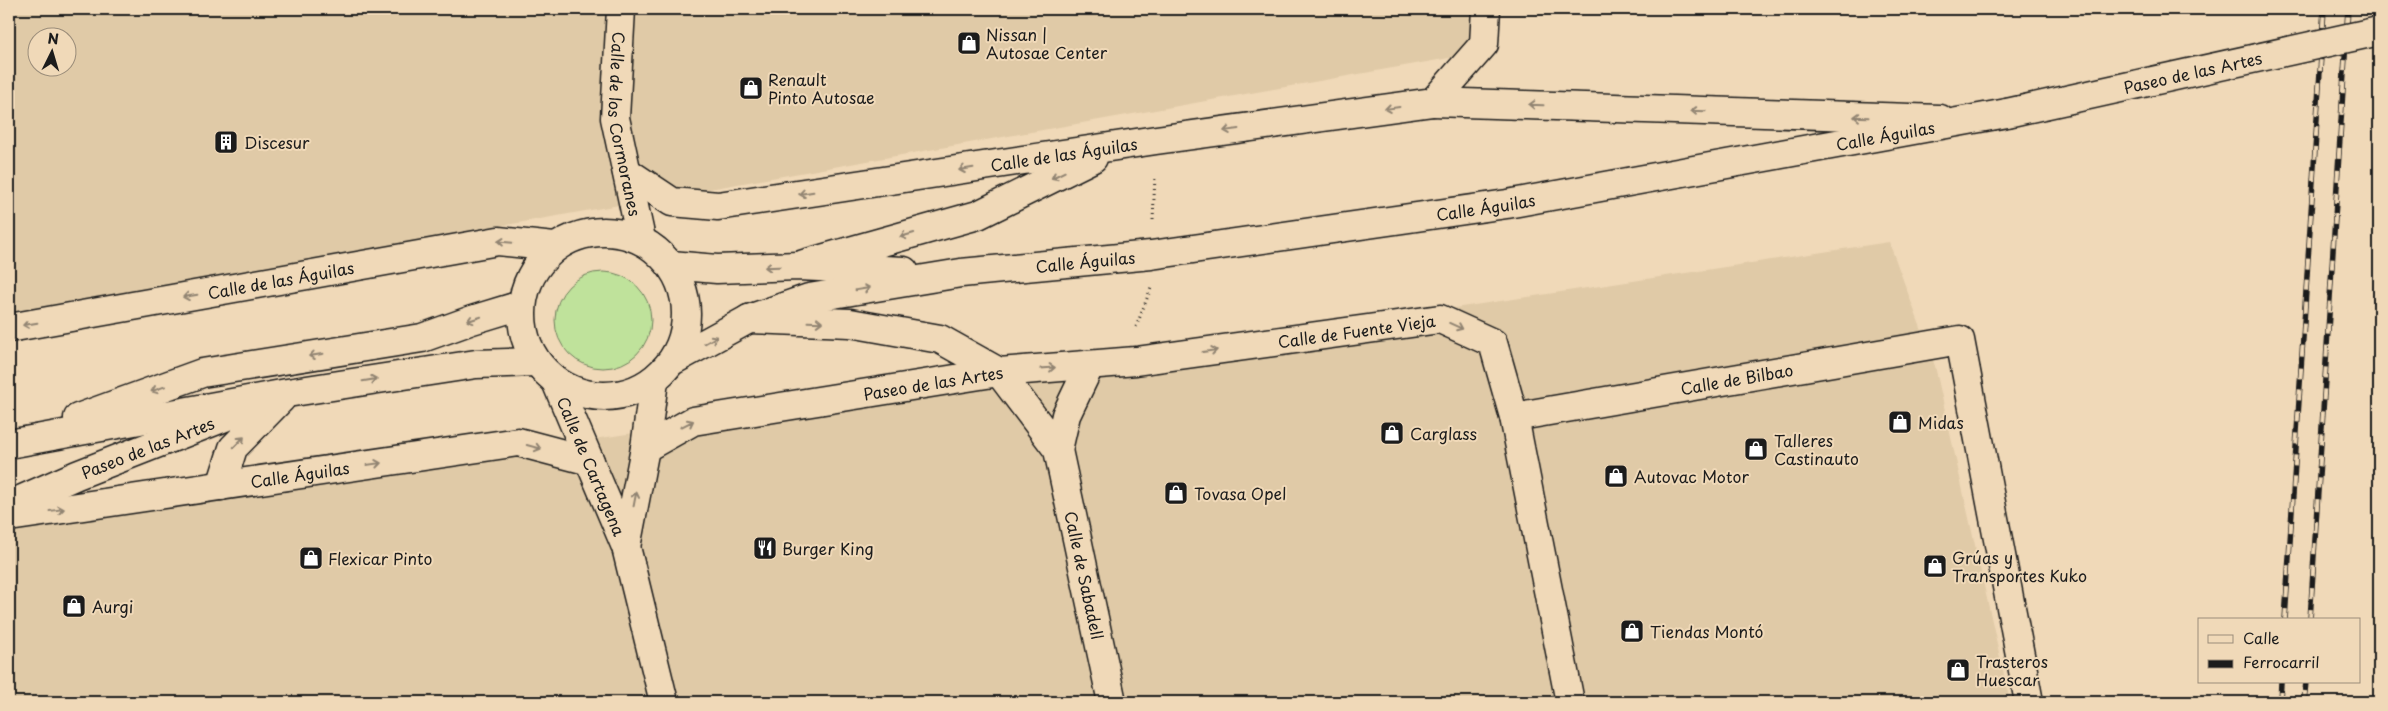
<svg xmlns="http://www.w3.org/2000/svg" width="2388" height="711" font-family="'Playpen Sans',sans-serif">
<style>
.built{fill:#e0caa7;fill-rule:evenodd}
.green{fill:#bfe29b;stroke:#6e7f5c}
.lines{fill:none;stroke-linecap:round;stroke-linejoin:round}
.street-casing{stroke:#1c1c1c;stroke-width:31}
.secondary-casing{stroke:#1c1c1c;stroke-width:31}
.path{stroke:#1c1c1c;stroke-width:3;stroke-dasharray:1 4;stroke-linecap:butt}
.street{stroke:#f0d9b8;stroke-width:28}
.secondary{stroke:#f0d9b8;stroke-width:28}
.rail-casing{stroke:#1c1c1c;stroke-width:5.5}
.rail{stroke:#f0d9b8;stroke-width:4;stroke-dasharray:11;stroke-linecap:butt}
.secondary-bridge-casing{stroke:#1c1c1c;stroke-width:31;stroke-linecap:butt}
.secondary-bridge{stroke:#f0d9b8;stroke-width:28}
.oneway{stroke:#918472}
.labels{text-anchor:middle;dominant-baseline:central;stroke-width:4;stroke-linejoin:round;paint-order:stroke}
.poi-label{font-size:16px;fill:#1c1c1c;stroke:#f0d9b8;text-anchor:start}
.street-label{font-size:16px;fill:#1c1c1c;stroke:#f0d9b8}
</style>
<rect width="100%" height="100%" fill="#f0d9b8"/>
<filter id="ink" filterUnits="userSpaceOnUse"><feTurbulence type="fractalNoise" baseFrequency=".02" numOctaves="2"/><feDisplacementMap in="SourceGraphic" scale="10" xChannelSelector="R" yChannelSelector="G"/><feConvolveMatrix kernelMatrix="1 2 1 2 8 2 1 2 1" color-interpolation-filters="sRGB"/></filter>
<g filter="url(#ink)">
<g class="built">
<path d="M9,9H1476L1472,54L9,313ZM38,38H68V68H38Z"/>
<polygon points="1889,242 1935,366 2010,702 9,702 9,528"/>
</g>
<circle class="green" cx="603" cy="320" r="48"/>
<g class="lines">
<g class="street-casing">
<g id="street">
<path id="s1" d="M621,9L615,118L641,239"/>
<polyline points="1433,102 1940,119"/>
<path id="s2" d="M627,172L672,202L718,206L1156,140L1433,102L1484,44L1486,9"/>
<polyline points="804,264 978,215 1093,158"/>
<path id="s3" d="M749,319L850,323L940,339L999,372L1058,450L1112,702"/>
<path id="s4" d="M9,328L498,241L554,247"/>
<path id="s5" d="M557,384L626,547L664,702"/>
<path id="s6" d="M1514,417L1960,340L2029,702"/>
<path id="s7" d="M645,448L693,421L999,372L1136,361L1440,319L1493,343L1514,417L1570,702"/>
<polyline points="1058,450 1066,415 1090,365"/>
<polyline points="221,486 233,448 281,399"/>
<path id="s8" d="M9,505L77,475L253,406"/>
<path id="s9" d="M9,517L518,442L590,461"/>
<polyline points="626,547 645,448 654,381"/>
</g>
</g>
<g class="secondary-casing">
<g id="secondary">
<circle cx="604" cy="314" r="82"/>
<polyline points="671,265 717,269 798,266 904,271"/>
<path id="s10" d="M674,360L749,319L809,298L961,273L1151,255L1507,204L2007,113"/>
<polyline points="78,418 202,373 422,338 472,320 521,305"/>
<polyline points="9,444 287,393 476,364 535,362"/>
</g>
</g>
<g class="path">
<polyline points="1153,220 1155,176"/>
<polyline points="1136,327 1151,288"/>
</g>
<use href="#street" class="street"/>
<use href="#secondary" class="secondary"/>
<g class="rail-casing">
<g id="rail">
<polyline points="2285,620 2324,9"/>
<polyline points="2310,620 2348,9"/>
<polyline points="2280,702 2281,682"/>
<polyline points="2304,702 2306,682"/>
</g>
</g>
<use href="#rail" class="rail"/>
<g class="secondary-bridge-casing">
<g id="secondary-bridge">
<path id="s11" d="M2007,113L2379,31"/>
</g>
</g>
<use href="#secondary-bridge" class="secondary-bridge"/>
</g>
<defs><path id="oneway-shaft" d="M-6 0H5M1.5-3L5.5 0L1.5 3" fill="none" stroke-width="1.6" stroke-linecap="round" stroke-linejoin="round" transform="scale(1.25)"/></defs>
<g class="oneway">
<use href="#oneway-shaft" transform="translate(1536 105) rotate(-178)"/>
<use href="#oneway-shaft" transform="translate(1392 108) rotate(172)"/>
<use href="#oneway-shaft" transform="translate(1698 111) rotate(-178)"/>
<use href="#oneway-shaft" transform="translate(1861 117) rotate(-178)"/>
<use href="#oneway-shaft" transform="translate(1231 130) rotate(172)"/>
<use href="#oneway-shaft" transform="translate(966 169) rotate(171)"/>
<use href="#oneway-shaft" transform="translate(1058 175) rotate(154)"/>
<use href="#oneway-shaft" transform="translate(806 193) rotate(171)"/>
<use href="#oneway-shaft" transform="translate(907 235) rotate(164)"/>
<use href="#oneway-shaft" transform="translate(505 242) rotate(-175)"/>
<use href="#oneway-shaft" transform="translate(772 267) rotate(178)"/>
<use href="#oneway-shaft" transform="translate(863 289) rotate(-9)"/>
<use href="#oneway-shaft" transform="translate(190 296) rotate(170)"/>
<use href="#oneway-shaft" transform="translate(474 319) rotate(162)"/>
<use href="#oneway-shaft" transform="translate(815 322) rotate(2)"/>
<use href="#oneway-shaft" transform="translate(30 324) rotate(170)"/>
<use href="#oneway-shaft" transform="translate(1456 326) rotate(24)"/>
<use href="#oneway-shaft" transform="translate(711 340) rotate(-29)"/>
<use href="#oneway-shaft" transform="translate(1210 351) rotate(-8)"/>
<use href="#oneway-shaft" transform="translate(316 355) rotate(171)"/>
<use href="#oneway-shaft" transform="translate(1048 368) rotate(-4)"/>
<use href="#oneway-shaft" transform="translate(370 380) rotate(-9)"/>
<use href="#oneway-shaft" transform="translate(158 389) rotate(160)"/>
<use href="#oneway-shaft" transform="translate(687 424) rotate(-27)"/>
<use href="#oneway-shaft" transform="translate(239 442) rotate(-45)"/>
<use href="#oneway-shaft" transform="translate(534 447) rotate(15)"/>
<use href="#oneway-shaft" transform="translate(374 464) rotate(-8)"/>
<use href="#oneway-shaft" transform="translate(635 499) rotate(-79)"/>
<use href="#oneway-shaft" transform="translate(57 510) rotate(-8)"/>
</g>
</g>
<defs>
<g id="shop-square" transform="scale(1.25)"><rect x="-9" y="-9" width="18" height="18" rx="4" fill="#1c1c1c" stroke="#f0d9b8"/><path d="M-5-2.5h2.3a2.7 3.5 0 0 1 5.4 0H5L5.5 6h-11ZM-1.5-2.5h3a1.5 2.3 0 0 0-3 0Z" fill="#fff"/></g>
<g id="building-square" transform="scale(1.25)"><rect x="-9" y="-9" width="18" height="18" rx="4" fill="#1c1c1c" stroke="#f0d9b8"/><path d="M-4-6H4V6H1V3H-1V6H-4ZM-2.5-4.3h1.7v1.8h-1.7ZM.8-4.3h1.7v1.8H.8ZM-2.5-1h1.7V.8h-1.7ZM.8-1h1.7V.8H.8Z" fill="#fff"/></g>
<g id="restaurant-square" transform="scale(1.25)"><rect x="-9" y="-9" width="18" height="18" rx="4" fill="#1c1c1c" stroke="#f0d9b8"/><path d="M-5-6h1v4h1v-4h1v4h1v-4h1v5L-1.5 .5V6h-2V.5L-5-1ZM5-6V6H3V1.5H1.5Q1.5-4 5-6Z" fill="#fff"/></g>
</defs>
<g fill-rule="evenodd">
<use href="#shop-square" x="969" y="43"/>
<use href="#shop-square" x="751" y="88"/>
<use href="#building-square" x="226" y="142"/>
<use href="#shop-square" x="1900" y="422"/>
<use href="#shop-square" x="1392" y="433"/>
<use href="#shop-square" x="1756" y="449"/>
<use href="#shop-square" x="1616" y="476"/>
<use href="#shop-square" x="1176" y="493"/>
<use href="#restaurant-square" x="765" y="548"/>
<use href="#shop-square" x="311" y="558"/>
<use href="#shop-square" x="1935" y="566"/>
<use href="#shop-square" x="74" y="606"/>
<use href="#shop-square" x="1632" y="631"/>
<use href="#shop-square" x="1958" y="670"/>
</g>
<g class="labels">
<g class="poi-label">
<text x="986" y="34">Nissan |<tspan x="986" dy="18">Autosae Center</tspan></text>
<text x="768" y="79">Renault<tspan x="768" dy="18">Pinto Autosae</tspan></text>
<text x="244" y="142">Discesur</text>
<text x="1918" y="422">Midas</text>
<text x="1410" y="433">Carglass</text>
<text x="1774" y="440">Talleres<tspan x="1774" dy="18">Castinauto</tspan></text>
<text x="1634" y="476">Autovac Motor</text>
<text x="1194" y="493">Tovasa Opel</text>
<text x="782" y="548">Burger King</text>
<text x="1952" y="557">Grúas y<tspan x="1952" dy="18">Transportes Kuko</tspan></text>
<text x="328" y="558">Flexicar Pinto</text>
<text x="92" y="606">Aurgi</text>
<text x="1650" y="631">Tiendas Montó</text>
<text x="1976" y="661">Trasteros<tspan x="1976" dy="18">Huescar</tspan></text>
</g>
<g class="street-label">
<text stroke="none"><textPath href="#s11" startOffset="190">Paseo de las Artes</textPath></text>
<text stroke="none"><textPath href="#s1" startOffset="116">Calle de los Cormoranes</textPath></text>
<text stroke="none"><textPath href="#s10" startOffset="1238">Calle Águilas</textPath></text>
<text stroke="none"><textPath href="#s2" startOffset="450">Calle de las Águilas</textPath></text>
<text stroke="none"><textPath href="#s10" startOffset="832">Calle Águilas</textPath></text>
<text stroke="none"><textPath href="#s10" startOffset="428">Calle Águilas</textPath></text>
<text stroke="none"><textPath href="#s4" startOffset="276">Calle de las Águilas</textPath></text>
<text stroke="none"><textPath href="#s7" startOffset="725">Calle de Fuente Vieja</textPath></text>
<text stroke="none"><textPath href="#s6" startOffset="226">Calle de Bilbao</textPath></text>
<text stroke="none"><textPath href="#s7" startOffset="298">Paseo de las Artes</textPath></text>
<text stroke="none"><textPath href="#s8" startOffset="150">Paseo de las Artes</textPath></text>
<text stroke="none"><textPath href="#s5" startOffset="89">Calle de Cartagena</textPath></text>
<text stroke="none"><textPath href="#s9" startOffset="294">Calle Águilas</textPath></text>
<text stroke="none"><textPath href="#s3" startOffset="486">Calle de Sabadell</textPath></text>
</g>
</g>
<rect width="2388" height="711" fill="none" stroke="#f0d9b8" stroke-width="30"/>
<rect x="15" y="15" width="2358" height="681" fill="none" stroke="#1c1c1c" stroke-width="2" filter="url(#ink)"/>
<rect x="2198" y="618" width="162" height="65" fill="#f0d9b8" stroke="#9b8d7a"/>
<rect x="2208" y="635" width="25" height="8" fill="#f0d9b8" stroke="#9b8d7a"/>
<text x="2243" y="644" font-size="15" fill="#1c1c1c">Calle</text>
<rect x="2208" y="660" width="25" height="8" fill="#1c1c1c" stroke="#9b8d7a"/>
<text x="2243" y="668" font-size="15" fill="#1c1c1c">Ferrocarril</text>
<g transform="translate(52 52) rotate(5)"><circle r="24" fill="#f0d9b8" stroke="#9b8d7a"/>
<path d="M0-4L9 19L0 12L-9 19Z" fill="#1c1c1c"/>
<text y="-8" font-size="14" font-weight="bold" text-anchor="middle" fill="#1c1c1c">N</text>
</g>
</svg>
